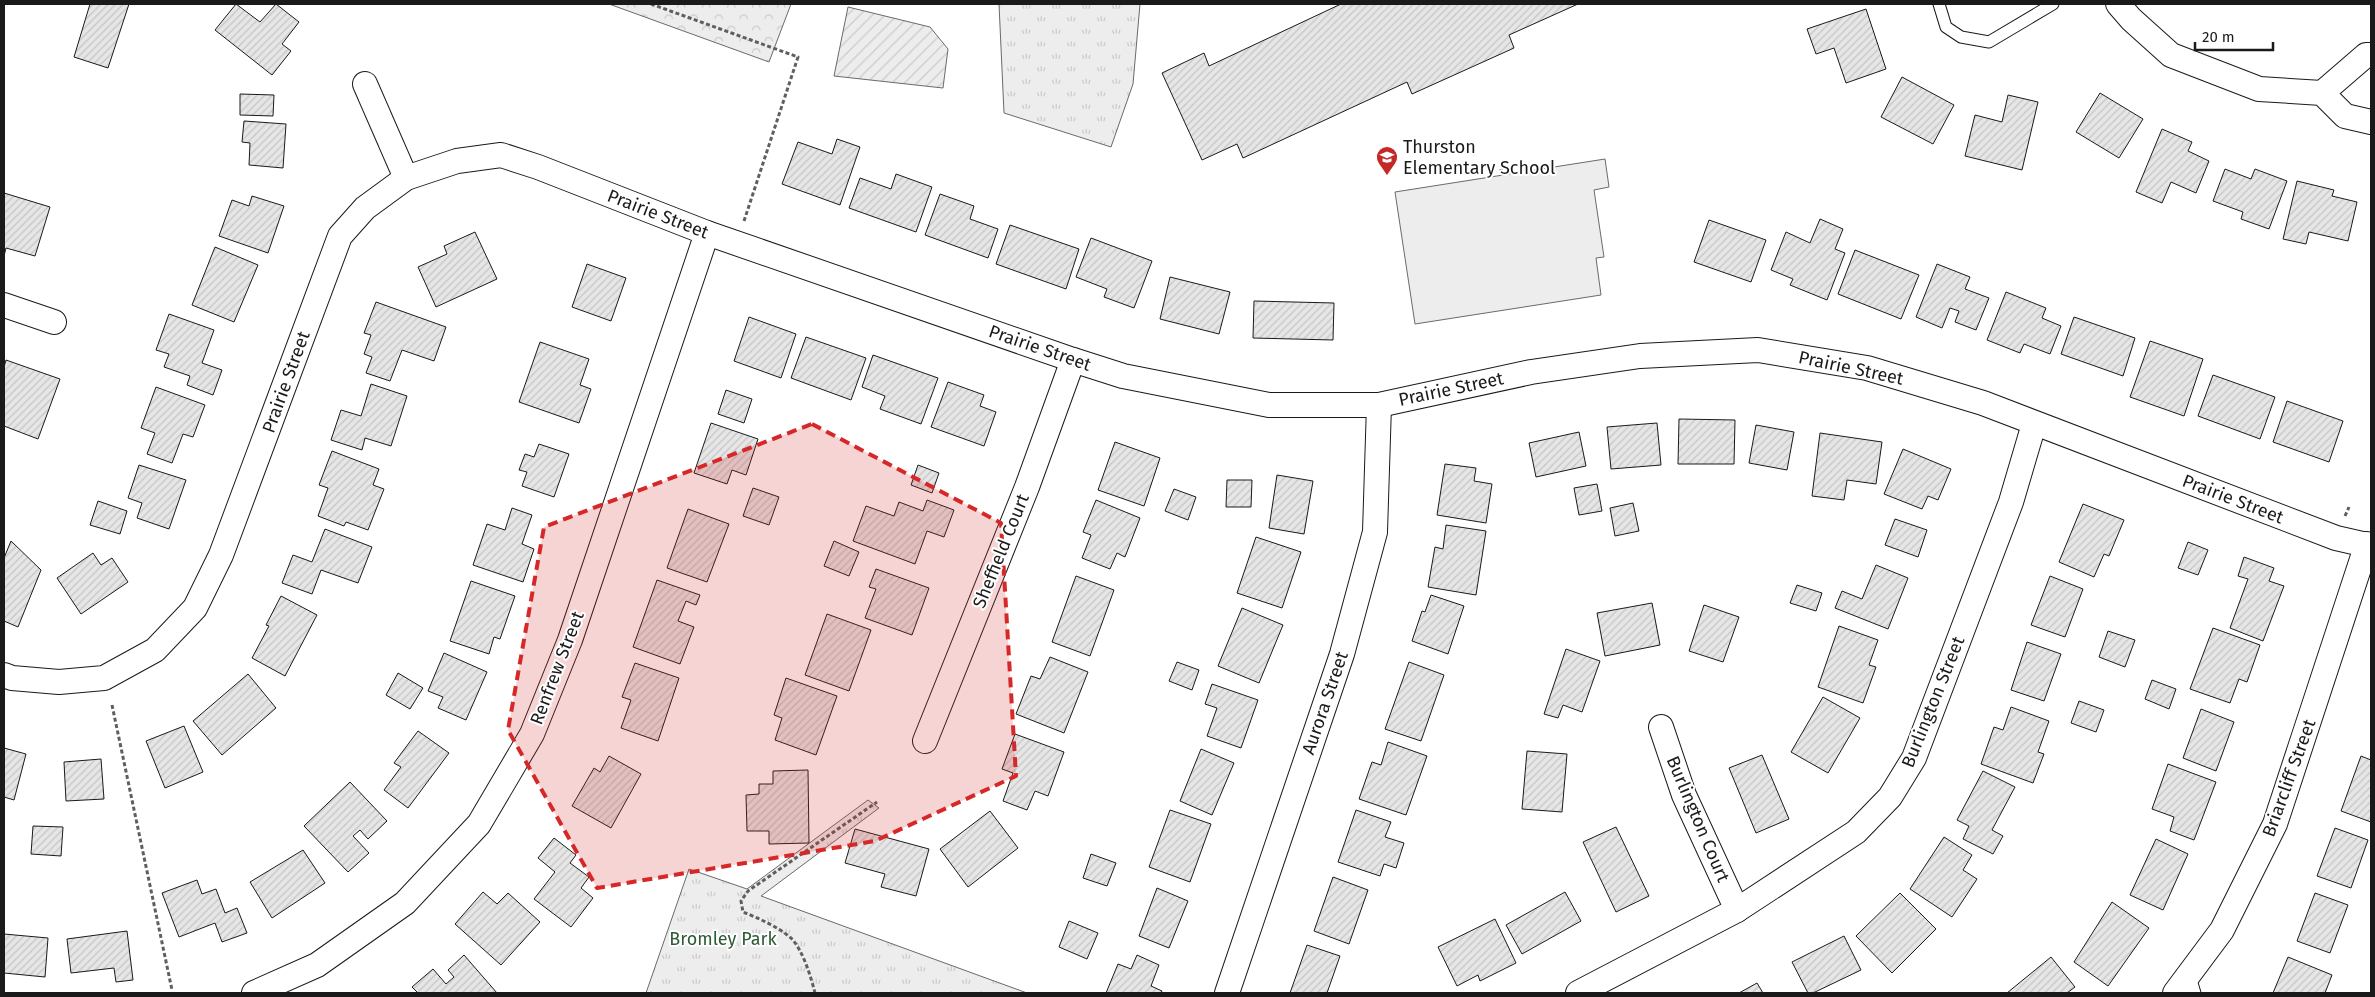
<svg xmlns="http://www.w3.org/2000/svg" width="2375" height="997" font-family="'Fira Sans',sans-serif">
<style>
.built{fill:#ededed;stroke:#6a6a6a}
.forest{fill:url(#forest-crowns);stroke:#6a6a6a}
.park{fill:url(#park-tufts);stroke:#6a6a6a}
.garden{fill:url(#garden-furrows);stroke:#6a6a6a}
.building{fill:url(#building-hatch);stroke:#1a1a1a}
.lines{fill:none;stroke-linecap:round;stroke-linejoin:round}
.service-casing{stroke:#1a1a1a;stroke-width:13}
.minor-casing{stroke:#1a1a1a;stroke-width:26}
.path{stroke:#5f5f5f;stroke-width:3;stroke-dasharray:4 2.5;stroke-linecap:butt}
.service{stroke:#fff;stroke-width:11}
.minor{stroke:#fff;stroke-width:24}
.marked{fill:#d62828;fill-opacity:0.2;stroke:#d62828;stroke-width:4;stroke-dasharray:10 6;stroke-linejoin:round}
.labels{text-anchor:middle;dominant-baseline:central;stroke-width:4;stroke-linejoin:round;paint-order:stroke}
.poi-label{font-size:18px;fill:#1a1a1a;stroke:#fff;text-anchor:start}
.street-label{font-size:18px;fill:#1a1a1a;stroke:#fff}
.park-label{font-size:18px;fill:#2b5a34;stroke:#fff}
</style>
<defs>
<pattern id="forest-crowns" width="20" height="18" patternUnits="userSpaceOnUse" patternTransform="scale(1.25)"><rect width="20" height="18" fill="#ededed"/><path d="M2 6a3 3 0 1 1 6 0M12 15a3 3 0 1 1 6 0" fill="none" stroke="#cbcbcb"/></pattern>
<pattern id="park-tufts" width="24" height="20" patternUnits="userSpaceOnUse" patternTransform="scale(1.25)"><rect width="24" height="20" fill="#ededed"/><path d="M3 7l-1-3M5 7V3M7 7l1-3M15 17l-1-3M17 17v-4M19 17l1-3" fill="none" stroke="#cbcbcb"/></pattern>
<pattern id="garden-furrows" width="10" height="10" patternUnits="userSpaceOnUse" patternTransform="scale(1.25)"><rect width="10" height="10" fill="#ededed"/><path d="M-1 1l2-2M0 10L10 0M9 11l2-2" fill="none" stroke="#cbcbcb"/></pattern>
<pattern id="building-hatch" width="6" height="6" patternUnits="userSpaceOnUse" patternTransform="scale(1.25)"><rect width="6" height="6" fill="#e6e6e6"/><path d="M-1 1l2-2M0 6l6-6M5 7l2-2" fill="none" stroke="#c5c5c5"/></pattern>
</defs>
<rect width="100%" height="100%" fill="#fff"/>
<polygon class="built" points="1605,159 1609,187 1594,190 1604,257 1596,258 1601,295 1415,324 1395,192"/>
<polygon class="forest" points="609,4 791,4 769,62"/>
<g class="park">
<polygon points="999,4 1140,4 1133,84 1111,147 1004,113"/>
<polygon points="868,800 879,808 761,896 1027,993 646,993 689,869 747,889"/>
</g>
<polygon class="garden" points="848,7 930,27 948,49 943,88 834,76"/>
<g class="building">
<polygon points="90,4 129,4 108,68 74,57"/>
<polygon points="236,4 260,22 276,4 299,22 282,44 291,51 272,75 215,30"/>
<polygon points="1341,4 1578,4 1509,35 1514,48 1412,94 1407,82 1243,158 1237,144 1202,160 1162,73 1204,53 1209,66"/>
<polygon points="1866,9 1886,69 1846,83 1834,48 1816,54 1807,29"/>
<polygon points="1902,77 1954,105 1933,144 1881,117"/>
<polygon points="2100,93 2143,119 2119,158 2076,132"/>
<polygon points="240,94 274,95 273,116 240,115"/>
<polygon points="2008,95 2038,102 2022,170 1965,156 1975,115 2002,122"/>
<polygon points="244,121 286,124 283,168 249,165 250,143 242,142"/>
<polygon points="2162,129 2192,142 2188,151 2209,161 2196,193 2171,182 2162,203 2136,192"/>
<polygon points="837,139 860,147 840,205 782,184 798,142 832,154"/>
<polygon points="2225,169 2251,179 2255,169 2287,181 2269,229 2241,219 2243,212 2213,201"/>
<polygon points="896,174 932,187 916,232 849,208 860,178 891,189"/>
<polygon points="2297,181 2334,190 2332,196 2357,202 2348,241 2309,232 2306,244 2283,239"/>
<polygon points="4,193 50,207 35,256 6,248 4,256"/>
<polygon points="940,194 974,206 970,219 998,229 988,258 925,235"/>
<polygon points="252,196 284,206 268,253 219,236 232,200 249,206"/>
<polygon points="1820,219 1843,229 1835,249 1845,253 1827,300 1790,285 1793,279 1771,270 1786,232 1810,243"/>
<polygon points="1709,220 1766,240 1751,282 1694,262"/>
<polygon points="1010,225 1079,249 1066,289 996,264"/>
<polygon points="475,232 497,279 436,307 418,267 447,254 444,246"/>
<polygon points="1091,238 1152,261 1134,308 1104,297 1107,289 1076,277"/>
<polygon points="215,247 258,265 234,322 192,305"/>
<polygon points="1855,250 1919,275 1901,319 1838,294"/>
<polygon points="587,264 626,278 611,321 572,307"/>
<polygon points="1937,264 1970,277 1965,289 1989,298 1976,330 1955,322 1959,311 1950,308 1942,328 1916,317"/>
<polygon points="1170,277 1230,292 1219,334 1160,319"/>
<polygon points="2006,292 2046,308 2042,318 2061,326 2050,354 2024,344 2020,353 1987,340"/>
<polygon points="1254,301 1334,303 1333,340 1253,338"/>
<polygon points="376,302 446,327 434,361 402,350 390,381 366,373 372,357 364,354 371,335 364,333"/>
<polygon points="169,314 214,330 202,363 222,370 213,395 187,385 190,376 164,367 169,354 156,350"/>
<polygon points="749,317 796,334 781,378 734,361"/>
<polygon points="2074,317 2135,338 2123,376 2061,354"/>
<polygon points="806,337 866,358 851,400 791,378"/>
<polygon points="2150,341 2203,359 2184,416 2130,397"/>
<polygon points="540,342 589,359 580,385 591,389 579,423 519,402"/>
<polygon points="873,355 938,378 921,424 880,409 885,396 862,387"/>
<polygon points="6,360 60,379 38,439 4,426 4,367"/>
<polygon points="2213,375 2275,397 2260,439 2198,416"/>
<polygon points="948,382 984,395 980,406 996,412 984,446 931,427"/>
<polygon points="371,384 407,396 391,446 365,438 362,450 331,440 341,410 361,416"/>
<polygon points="156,387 205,405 193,437 183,434 172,463 147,454 155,433 141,428"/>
<polygon points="726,390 752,399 744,423 718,414"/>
<polygon points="2287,401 2343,421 2329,462 2273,442"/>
<polygon points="1679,419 1735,420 1734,464 1678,464"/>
<polygon points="711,423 758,439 746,475 732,470 727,484 694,473"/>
<polygon points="1657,423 1661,465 1611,469 1607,427"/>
<polygon points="1756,425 1794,432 1787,470 1749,463"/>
<polygon points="1579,432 1586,466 1536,477 1529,443"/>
<polygon points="1820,433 1882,442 1876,484 1847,480 1844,500 1812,496"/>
<polygon points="1115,442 1160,458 1144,506 1098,490"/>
<polygon points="539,444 569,454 554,497 522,486 527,472 519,470 525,454 534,457"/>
<polygon points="1903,449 1951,469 1938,500 1928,496 1922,509 1884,494"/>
<polygon points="332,451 379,469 373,485 384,489 368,530 346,522 344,526 318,516 328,488 319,485"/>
<polygon points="1445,464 1476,468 1474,481 1492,484 1486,523 1437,515"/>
<polygon points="139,465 186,480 169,529 137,518 142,503 128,498"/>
<polygon points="918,465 939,473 932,493 911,485"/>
<polygon points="1277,475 1313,481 1304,534 1269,528"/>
<polygon points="1227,480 1252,480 1251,507 1226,507"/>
<polygon points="1597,484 1602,511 1579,515 1574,488"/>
<polygon points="753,488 779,497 769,525 743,516"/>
<polygon points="1174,489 1196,497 1188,520 1165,511"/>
<polygon points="927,500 954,510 944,537 927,531 915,564 853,541 866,506 894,516 899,502 923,511"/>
<polygon points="1096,500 1140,518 1125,557 1117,553 1110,569 1082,558 1091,535 1083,532"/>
<polygon points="98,501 127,511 120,534 90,525"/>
<polygon points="1633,503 1639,531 1615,536 1610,508"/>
<polygon points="2083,504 2124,520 2109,556 2104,554 2094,577 2059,562"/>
<polygon points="512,508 532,515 522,544 534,549 523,582 473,565 487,524 505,530"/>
<polygon points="688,509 729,524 707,582 667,568"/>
<polygon points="1895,519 1927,530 1918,557 1885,545"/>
<polygon points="1446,525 1486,531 1476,595 1428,587 1435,547 1443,549"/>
<polygon points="325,529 372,547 358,583 321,570 312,594 282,583 293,555 312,562"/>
<polygon points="1256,537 1301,552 1282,608 1237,593"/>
<polygon points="11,541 41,570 18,627 4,621 4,558"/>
<polygon points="834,541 859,552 849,576 824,566"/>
<polygon points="2188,542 2208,550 2198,575 2178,568"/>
<polygon points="93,553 101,565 112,558 128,582 81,614 57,578"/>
<polygon points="2244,557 2274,568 2269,581 2284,586 2263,641 2230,628 2248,579 2238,576"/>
<polygon points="1876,565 1908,578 1888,629 1835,608 1842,591 1862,599"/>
<polygon points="876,569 929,588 912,635 865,618 876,589 869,587"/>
<polygon points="1076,576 1114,590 1090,656 1052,642"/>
<polygon points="2050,576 2083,589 2065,637 2031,625"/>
<polygon points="657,580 700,595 696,605 686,601 678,621 694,627 680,664 633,647"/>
<polygon points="471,581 515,596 500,639 494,637 489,654 450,641"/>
<polygon points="1797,585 1822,593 1816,611 1790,603"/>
<polygon points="1431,595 1464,606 1448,654 1412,641 1422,611 1425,612"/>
<polygon points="281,596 317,615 285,676 252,658 269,626 266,625"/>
<polygon points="1652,603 1660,645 1605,656 1597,613"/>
<polygon points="1704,605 1739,617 1723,662 1689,651"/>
<polygon points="1242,608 1283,625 1259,683 1218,666"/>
<polygon points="827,614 871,630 849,691 805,675"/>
<polygon points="1839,626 1878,640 1869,665 1876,667 1863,703 1818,687"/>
<polygon points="2213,628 2260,645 2247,682 2239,679 2230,703 2190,689"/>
<polygon points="2108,631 2135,640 2125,667 2099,657"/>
<polygon points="2027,642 2061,654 2044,701 2011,690"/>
<polygon points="1566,649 1600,661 1582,712 1563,705 1558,718 1544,714"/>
<polygon points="444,653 487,672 466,720 438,708 443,697 428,691"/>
<polygon points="1050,657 1088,672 1064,733 1016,714 1031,676 1040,679"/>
<polygon points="1177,662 1199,670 1192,690 1169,681"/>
<polygon points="1409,662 1444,675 1421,741 1385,729"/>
<polygon points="635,663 679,678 658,741 621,728 631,700 622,697"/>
<polygon points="398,673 423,688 410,709 386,695"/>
<polygon points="248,674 276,708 222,755 193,721"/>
<polygon points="786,678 837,696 816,755 775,740 782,718 774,715"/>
<polygon points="2152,680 2176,689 2169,709 2145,699"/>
<polygon points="1212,684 1258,700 1241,748 1207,736 1217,708 1205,704"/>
<polygon points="1823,697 1860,718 1828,773 1791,752"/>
<polygon points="2079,701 2104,710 2096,732 2071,723"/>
<polygon points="2011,707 2049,721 2038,752 2044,754 2033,783 1981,764 1994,727 2003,730"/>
<polygon points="2201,709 2234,722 2216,771 2183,758"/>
<polygon points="184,726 203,772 165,788 146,741"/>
<polygon points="418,731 449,753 408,808 384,790 401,767 394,763"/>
<polygon points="1015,734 1064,752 1048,796 1035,791 1027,810 1003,801 1013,773 1002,769"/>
<polygon points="1388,742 1427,756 1406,815 1359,799 1372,762 1381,765"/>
<polygon points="4,748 26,754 14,800 4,797"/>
<polygon points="1201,749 1234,763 1212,815 1180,801"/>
<polygon points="1527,751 1567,754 1562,812 1522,809"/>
<polygon points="1762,755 1789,819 1756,833 1729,768"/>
<polygon points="609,756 641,774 611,828 572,806 594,768 600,772"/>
<polygon points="2361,756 2371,760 2371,822 2341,811"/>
<polygon points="101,759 104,799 66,801 64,762"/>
<polygon points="2168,764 2216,782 2194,840 2170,831 2174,817 2152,809"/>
<polygon points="808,770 809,843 769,844 769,831 747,831 746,795 759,794 759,784 773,784 773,771"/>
<polygon points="1983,771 2015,787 1992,830 2003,836 1993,854 1963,839 1969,826 1957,820"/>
<polygon points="350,782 387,821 368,839 360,830 353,836 369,853 348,872 304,826"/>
<polygon points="1170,810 1211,824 1190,882 1149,867"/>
<polygon points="1356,810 1391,822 1385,837 1404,843 1396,868 1384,864 1380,876 1338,862"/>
<polygon points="990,811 1018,848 968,887 940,849"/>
<polygon points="33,826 63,827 61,856 31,854"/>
<polygon points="1616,827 1649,896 1616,912 1583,842"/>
<polygon points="2335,828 2368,840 2351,888 2317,876"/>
<polygon points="855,829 929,849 916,896 881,887 885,874 845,863"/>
<polygon points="1944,837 1972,855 1963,870 1977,879 1952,917 1910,889"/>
<polygon points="554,838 576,855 570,863 589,877 581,888 593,898 571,927 534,899 555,872 538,858"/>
<polygon points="2156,839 2188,854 2163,910 2130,895"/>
<polygon points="303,850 325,883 272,918 250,882"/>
<polygon points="1091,854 1116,863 1107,886 1083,878"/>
<polygon points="1333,877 1368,890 1349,944 1314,931"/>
<polygon points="197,880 202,894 216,889 225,913 237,908 247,933 222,942 215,923 179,937 162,893"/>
<polygon points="1157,888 1188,901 1169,948 1139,936"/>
<polygon points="483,892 497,904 508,893 540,922 501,965 455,924"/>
<polygon points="1565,892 1581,921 1522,954 1506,925"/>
<polygon points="1900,893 1936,929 1892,973 1856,936"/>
<polygon points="2315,893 2348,905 2330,953 2297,941"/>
<polygon points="2112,902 2149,928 2108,986 2074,962"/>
<polygon points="1495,919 1516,963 1480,981 1478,975 1457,986 1438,947"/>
<polygon points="1069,921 1098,933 1087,959 1059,947"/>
<polygon points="127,931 133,980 116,982 114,968 71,973 67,939"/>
<polygon points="4,934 48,938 45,977 4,973"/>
<polygon points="1844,936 1861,970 1813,993 1808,993 1792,962"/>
<polygon points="1307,945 1340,956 1327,993 1290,993"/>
<polygon points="464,955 497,993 418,993 412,987 433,969 446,984 454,977 448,970"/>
<polygon points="1137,955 1159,965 1151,986 1162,991 1161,993 1106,993 1118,964 1131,969"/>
<polygon points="2051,957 2075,987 2067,993 2007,993"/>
<polygon points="2288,957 2332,975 2325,993 2273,993"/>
<polygon points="1757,983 1763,993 1739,993"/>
</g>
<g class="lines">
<g class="service-casing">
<g id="service">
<polyline points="1939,4 1946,27 1961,37 1989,42 2053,4"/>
<polyline points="2189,973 2195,993"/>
</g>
</g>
<g class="minor-casing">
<g id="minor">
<polyline points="2118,4 2131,19 2171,55 2259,89 2322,93 2345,116 2371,122"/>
<polyline points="365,84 406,178"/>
<polyline points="2322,93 2366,55 2371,55"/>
<polyline points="4,305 54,322"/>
<polyline points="4,675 12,678 59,682 104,678 155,650 195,608 221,555 340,236 365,208 406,178 457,161 501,155 538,167 707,233 1073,360 1123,376 1269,405 1379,405 1531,372 1640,356 1758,350 1867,368 1983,403 2336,538 2371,546"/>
<polyline points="1661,727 1684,795 1737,910"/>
<polyline points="925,741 1027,487 1073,360"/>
<polyline points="254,993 317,965 405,903 479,824 532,734 570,640 707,233"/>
<polyline points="1227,993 1342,654 1375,532 1379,405"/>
<polyline points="1578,993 1737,910 1856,832 1890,797 1914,758 2011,502 2034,424"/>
<polyline points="2175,993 2222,930 2275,824 2367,544"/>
</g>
</g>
<g class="path">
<polyline points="651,4 798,57 744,221"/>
<polyline points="1501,169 1502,175"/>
<polyline points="2345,516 2349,507"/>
<polyline points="112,705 172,990"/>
<path d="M815,993C811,977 803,951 792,939C779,927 758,918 743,912L741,901L748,891L877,802"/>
</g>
<use href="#service" class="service"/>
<use href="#minor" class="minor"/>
</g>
<path class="marked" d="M812,424L1001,523L1016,776L875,841L597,888L508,730L544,527Z"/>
<defs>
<g id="school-pin" transform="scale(1.125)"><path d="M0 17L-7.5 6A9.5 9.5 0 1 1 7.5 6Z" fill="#c62828" stroke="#fff"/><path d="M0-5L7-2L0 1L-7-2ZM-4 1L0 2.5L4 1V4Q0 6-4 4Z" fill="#fff"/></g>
</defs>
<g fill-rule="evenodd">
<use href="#school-pin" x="1387" y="157"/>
</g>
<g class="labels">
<g class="poi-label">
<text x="1403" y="147">Thurston<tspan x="1403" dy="21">Elementary School</tspan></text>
</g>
<g class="street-label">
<text transform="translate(658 214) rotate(21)">Prairie Street</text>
<text transform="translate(1040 348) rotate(19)">Prairie Street</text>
<text transform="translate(1851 368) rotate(12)">Prairie Street</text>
<text transform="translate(286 382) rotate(-70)">Prairie Street</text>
<text transform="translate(1451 389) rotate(-12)">Prairie Street</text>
<text transform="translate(2233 499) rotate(21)">Prairie Street</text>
<text transform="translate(1001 551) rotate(-68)">Sheffield Court</text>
<text transform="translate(557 668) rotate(-69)">Renfrew Street</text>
<text transform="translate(1933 702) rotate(-68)">Burlington Street</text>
<text transform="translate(1325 703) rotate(-71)">Aurora Street</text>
<text transform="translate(2289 778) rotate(-70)">Briarcliff Street</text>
<text transform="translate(1698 819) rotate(67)">Burlington Court</text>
</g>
<g class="park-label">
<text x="723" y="939">Bromley Park</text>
</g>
</g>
<rect width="2375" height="997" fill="none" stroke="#1a1a1a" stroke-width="10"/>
<path d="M2195 42v8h78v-8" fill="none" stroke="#1a1a1a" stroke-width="2.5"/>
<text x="2202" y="42" font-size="15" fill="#1a1a1a" stroke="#ffffff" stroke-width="4" paint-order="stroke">20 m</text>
</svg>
